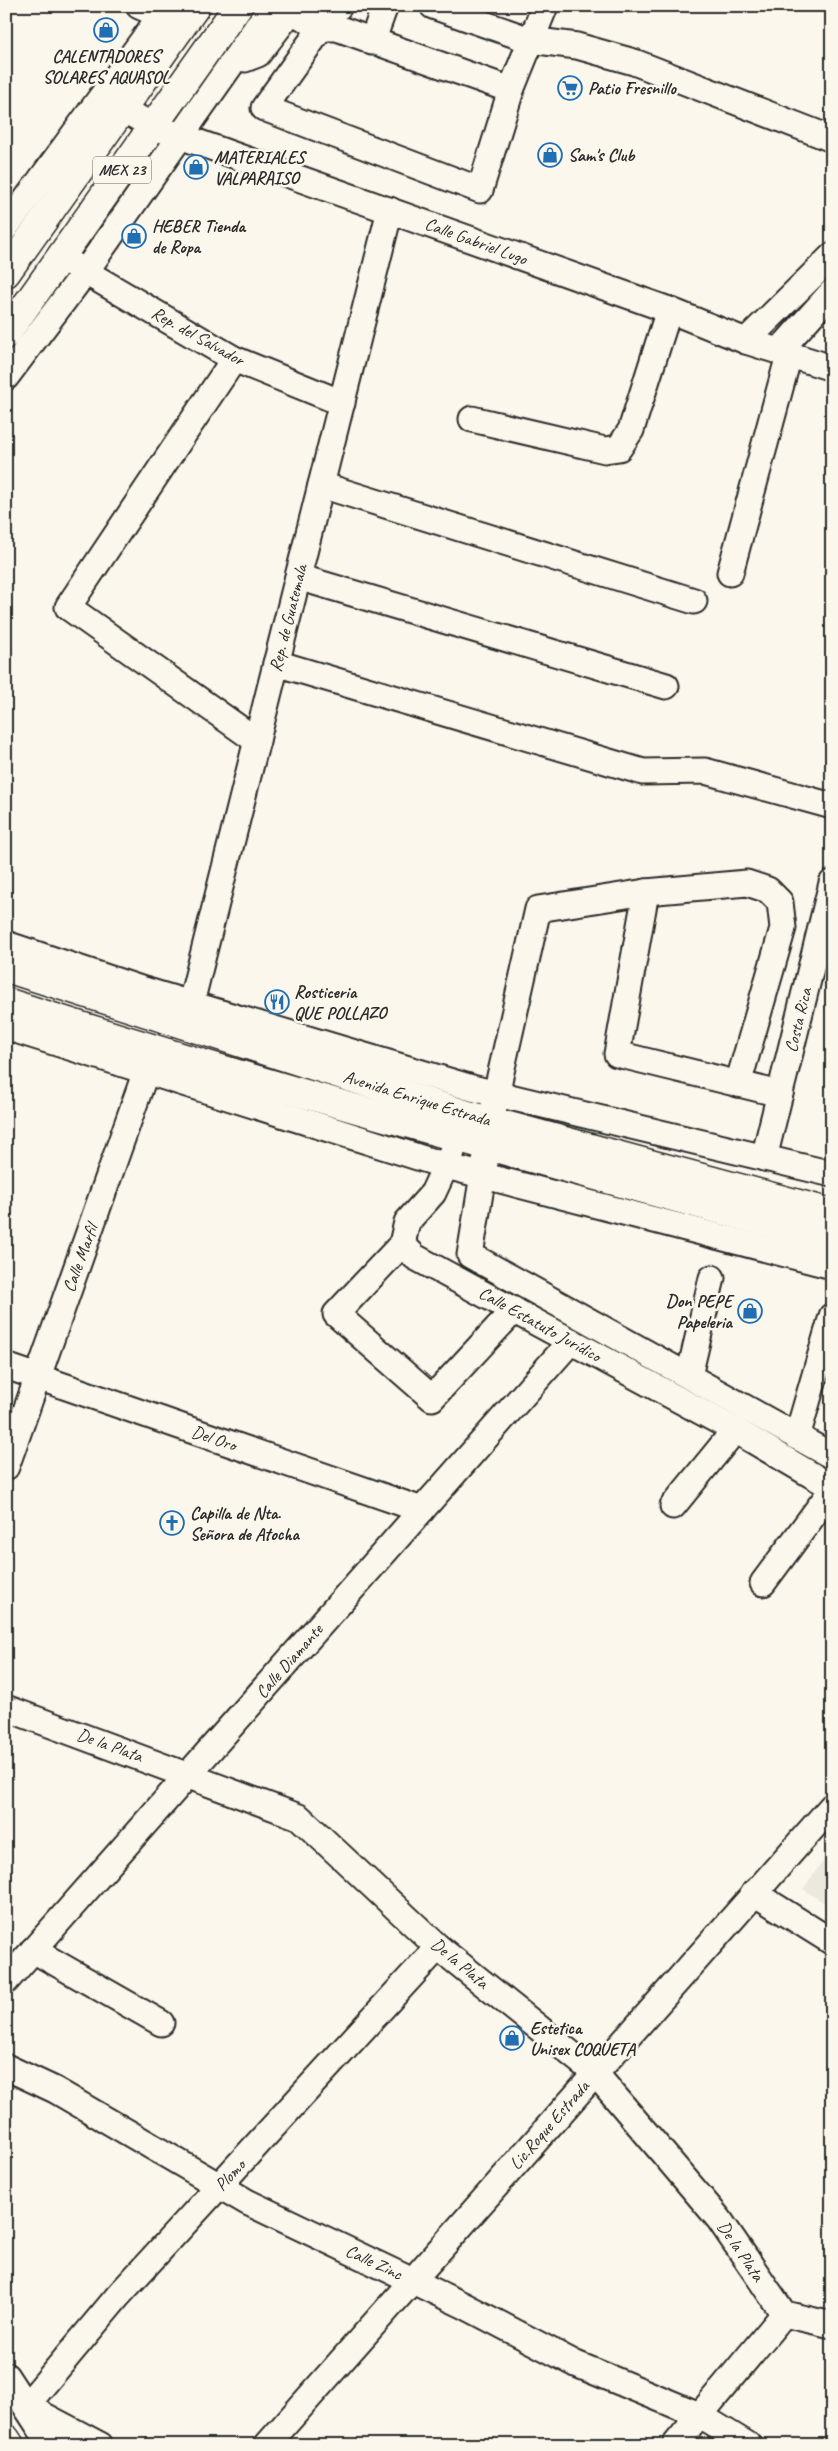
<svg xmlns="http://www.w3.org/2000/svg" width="838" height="2451" font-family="Caveat,sans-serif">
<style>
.built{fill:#ebe8de}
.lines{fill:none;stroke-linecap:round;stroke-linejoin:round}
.minor-casing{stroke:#2b2b2b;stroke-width:29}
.major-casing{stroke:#2b2b2b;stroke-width:31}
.minor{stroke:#fbf7ec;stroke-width:25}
.major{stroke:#fbf7ec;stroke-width:28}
.labels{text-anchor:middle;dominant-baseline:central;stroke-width:5;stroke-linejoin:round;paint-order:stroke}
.shield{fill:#fbf7ec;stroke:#696865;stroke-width:1}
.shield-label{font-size:16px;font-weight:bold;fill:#2b2b2b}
.poi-label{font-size:18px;font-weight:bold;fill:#2b2b2b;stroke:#fbf7ec;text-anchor:start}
.street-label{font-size:18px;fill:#2b2b2b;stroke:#fbf7ec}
</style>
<rect width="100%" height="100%" fill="#fbf7ec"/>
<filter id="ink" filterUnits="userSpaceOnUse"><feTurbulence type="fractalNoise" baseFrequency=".02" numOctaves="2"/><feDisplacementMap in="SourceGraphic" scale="10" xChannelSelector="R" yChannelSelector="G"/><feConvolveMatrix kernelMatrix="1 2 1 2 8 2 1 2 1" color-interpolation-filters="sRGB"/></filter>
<g filter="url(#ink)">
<polygon class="built" points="832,1849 832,1908 803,1889"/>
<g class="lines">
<g class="minor-casing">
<g id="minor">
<polyline points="139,6 176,22"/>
<polyline points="339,6 321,28 264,108 480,190 511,90 545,6"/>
<polyline points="433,6 530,40 577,46 634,62 832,139"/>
<polyline points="292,11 321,28 337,28 511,90"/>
<polyline points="372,42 385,6"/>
<polyline points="245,59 258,54 295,6"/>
<polyline points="123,109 152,126 669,310 746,341 832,368"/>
<polyline points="6,227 168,6"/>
<polyline points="72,264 234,359 342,403"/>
<polyline points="746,341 832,256"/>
<polyline points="779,351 832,292"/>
<polyline points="234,359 68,607 257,741"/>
<polyline points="6,377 86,271 272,6"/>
<polyline points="472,419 605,450 619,448 631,430 669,310"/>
<polyline points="321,485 694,601"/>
<polyline points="730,573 789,355"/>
<polyline points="298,577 666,686"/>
<polyline points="276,663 643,772 705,771 832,806"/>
<polyline points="646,892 617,1054 780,1094"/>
<polyline points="6,944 144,990 472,1088 832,1174"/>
<polyline points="187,1019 390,210"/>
<polyline points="6,1027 446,1166 832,1266"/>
<polyline points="738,1084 783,928 780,902 768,890 747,883 646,892 538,909 496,1094 470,1255 832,1456"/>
<polyline points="452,1152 433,1193 407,1222 402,1244 415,1257 735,1430 832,1487"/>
<polyline points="764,1158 832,883"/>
<polyline points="402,1244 336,1314 432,1398 514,1310"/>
<polyline points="6,1366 422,1510"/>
<polyline points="689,1376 712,1278"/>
<polyline points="797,1437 832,1316"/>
<polyline points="6,1467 151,1057"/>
<polyline points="673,1506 735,1430"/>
<polyline points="763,1583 832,1490"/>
<polyline points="6,1708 299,1817 438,1947 595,2073 719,2219 784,2314 832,2325"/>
<polyline points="754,1893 832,1942"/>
<polyline points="33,1950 161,2023"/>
<polyline points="6,1981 571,1341"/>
<polyline points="6,2067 55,2090 247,2202 463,2305 576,2364 699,2415 748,2445"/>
<polyline points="6,2376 51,2445"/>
<polyline points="100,2445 26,2406 118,2296 438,1947"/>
<polyline points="267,2445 832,1806"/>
<polyline points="675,2445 784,2314"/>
</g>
</g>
<g class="major-casing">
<g id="major">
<polyline points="6,273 196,6"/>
<polyline points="6,334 238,6"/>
<polyline points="6,968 468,1115 832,1213"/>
<path d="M6,1002C279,1091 555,1165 832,1240"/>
<polyline points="6,2439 10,2445"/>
</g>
</g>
<use href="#minor" class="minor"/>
<use href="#major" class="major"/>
</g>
</g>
<defs>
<g id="shop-ring" transform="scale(1.25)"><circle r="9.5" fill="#fbf7ec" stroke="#1f6fb2" stroke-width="1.5"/><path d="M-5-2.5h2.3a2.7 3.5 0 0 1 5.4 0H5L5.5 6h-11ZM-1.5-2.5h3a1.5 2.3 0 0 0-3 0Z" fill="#1f6fb2"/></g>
<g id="supermarket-ring" transform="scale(1.25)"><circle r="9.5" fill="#fbf7ec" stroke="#1f6fb2" stroke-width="1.5"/><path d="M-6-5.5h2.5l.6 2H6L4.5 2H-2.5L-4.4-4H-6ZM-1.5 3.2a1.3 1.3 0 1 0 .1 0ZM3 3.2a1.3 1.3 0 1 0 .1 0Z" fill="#1f6fb2"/></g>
<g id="restaurant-ring" transform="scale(1.25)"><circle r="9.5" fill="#fbf7ec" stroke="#1f6fb2" stroke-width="1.5"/><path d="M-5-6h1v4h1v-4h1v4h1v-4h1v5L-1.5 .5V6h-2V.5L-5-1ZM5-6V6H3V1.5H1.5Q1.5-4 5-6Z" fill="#1f6fb2"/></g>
<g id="church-ring" transform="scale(1.25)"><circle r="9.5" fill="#fbf7ec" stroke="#1f6fb2" stroke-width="1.5"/><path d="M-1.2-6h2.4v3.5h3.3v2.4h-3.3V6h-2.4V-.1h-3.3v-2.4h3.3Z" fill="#1f6fb2"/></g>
</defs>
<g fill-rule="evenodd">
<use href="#shop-ring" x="106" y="30"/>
<use href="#supermarket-ring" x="570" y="88"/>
<use href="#shop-ring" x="550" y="155"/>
<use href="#shop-ring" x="196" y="167"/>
<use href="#shop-ring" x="134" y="236"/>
<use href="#restaurant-ring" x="277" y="1002"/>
<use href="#shop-ring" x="750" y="1311"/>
<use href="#church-ring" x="172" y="1523"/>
<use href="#shop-ring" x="512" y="2038"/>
</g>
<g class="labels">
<rect class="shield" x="93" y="156.5" width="58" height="27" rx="4"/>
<g class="shield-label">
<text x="122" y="170">MEX 23</text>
</g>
<g class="poi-label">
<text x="106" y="56" text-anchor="middle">CALENTADORES<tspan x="106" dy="21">SOLARES AQUASOL</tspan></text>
<text x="588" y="88">Patio Fresnillo</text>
<text x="568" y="155">Sam's Club</text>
<text x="214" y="157">MATERIALES<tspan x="214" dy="21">VALPARAISO</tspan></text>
<text x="152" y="226">HEBER Tienda<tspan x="152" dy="21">de Ropa</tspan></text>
<text x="294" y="992">Rosticeria<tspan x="294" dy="21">QUE POLLAZO</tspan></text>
<text x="732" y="1301" text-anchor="end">Don PEPE<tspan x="732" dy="21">Papeleria</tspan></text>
<text x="190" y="1513">Capilla de Nta.<tspan x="190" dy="21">Señora de Atocha</tspan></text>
<text x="530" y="2028">Estetica<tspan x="530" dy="21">Unisex COQUETA</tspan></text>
</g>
<g class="street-label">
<text transform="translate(476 241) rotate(20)">Calle Gabriel Lugo</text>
<text transform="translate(198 336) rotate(29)">Rep. del Salvador</text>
<text transform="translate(288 618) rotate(-76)">Rep. de Guatemala</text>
<text transform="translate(798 1020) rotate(-76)">Costa Rica</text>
<text transform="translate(417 1098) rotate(17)">Avenida Enrique Estrada</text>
<text transform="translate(80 1258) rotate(-70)">Calle Marfil</text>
<text transform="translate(540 1324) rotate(29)">Calle Estatuto Jurídico</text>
<text transform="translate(214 1438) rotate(19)">Del Oro</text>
<text transform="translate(289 1661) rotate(-49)">Calle Diamante</text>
<text transform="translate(110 1745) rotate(20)">De la Plata</text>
<text transform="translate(460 1963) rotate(40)">De la Plata</text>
<text transform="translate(549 2125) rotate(-49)">Lic.Roque Estrada</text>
<text transform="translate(230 2175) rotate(-47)">Plomo</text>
<text transform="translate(741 2251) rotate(56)">De la Plata</text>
<text transform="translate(374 2262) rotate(25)">Calle Zinc</text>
</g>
</g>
<rect width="838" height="2451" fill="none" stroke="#fbf7ec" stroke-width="25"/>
<rect x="12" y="12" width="813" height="2426" fill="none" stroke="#2b2b2b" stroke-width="2" filter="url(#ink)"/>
</svg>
